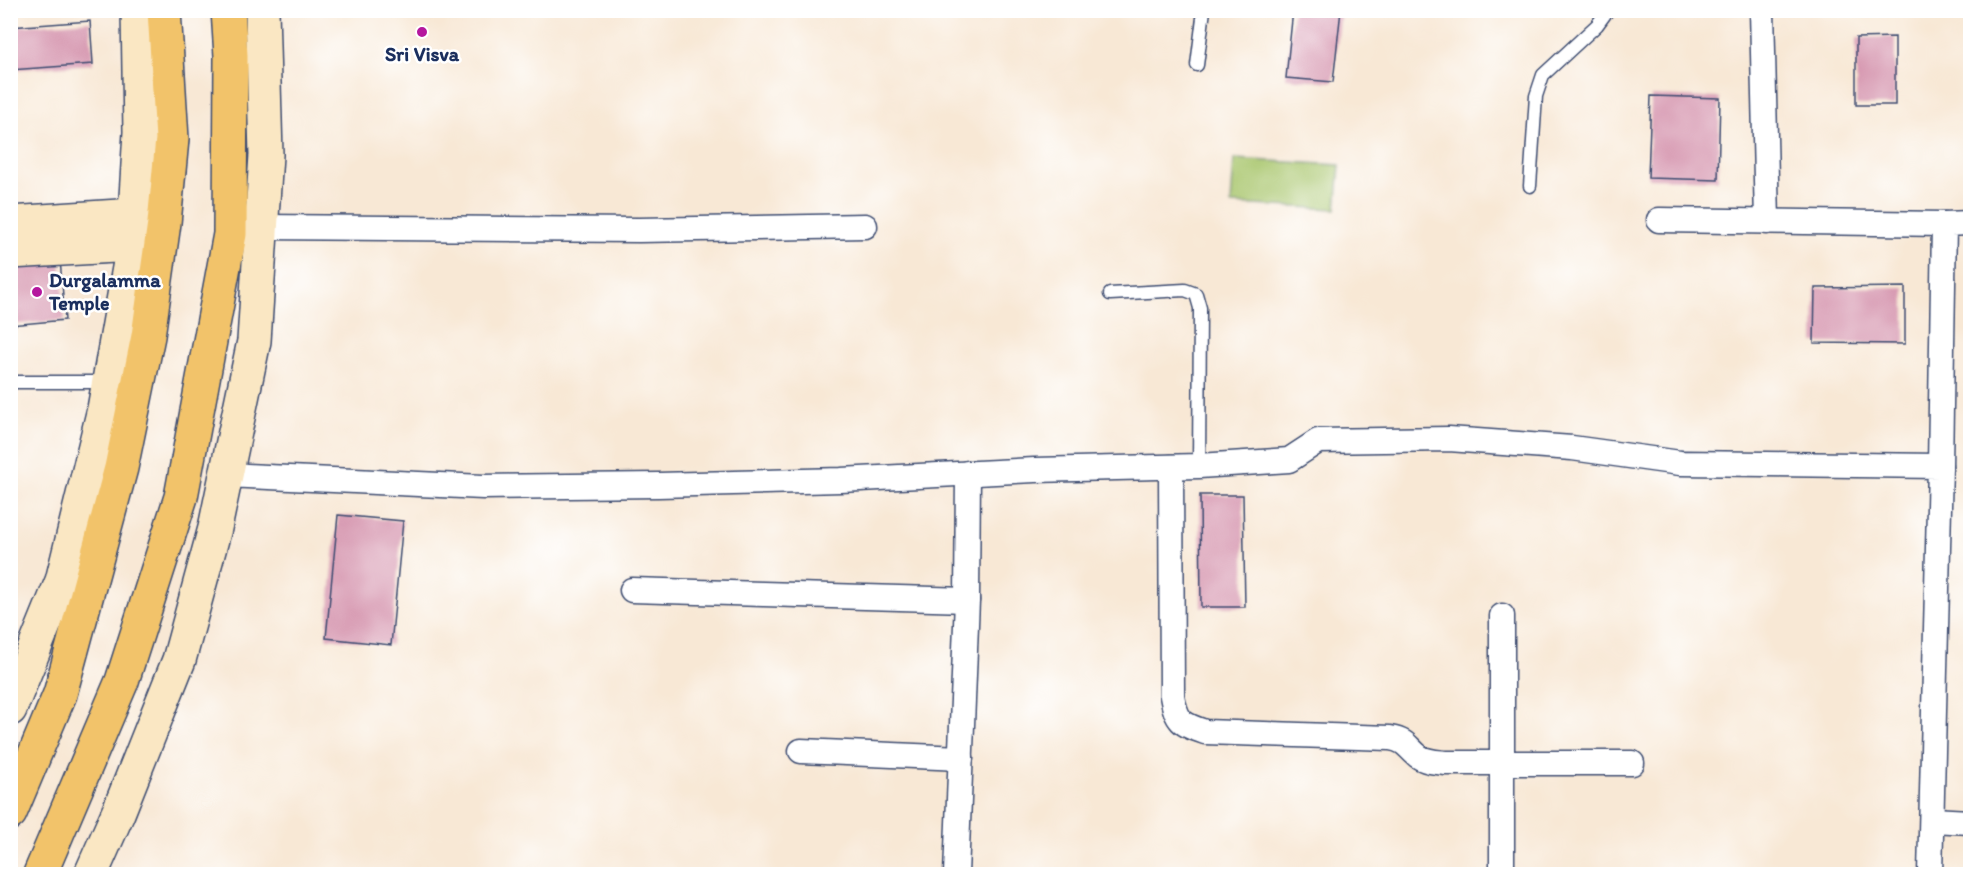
<svg xmlns="http://www.w3.org/2000/svg" width="1981" height="885" font-family="Itim,sans-serif">
<style>
.green{fill:#a9c66d;stroke:#627a66;stroke-width:1.5}
.building{fill:#d89bb3}
.lines{fill:none;stroke-linecap:round;stroke-linejoin:round}
.lane-casing{stroke:#3c4b70;stroke-width:15}
.street-casing{stroke:#3c4b70;stroke-width:27}
.secondary-casing{stroke:#3c4b70;stroke-width:36}
.primary-casing{stroke:#3c4b70;stroke-width:36}
.lane{stroke:#fff;stroke-width:12}
.street{stroke:#fff;stroke-width:24}
.secondary{stroke:#fae7c3;stroke-width:33}
.primary{stroke:#f2c36a;stroke-width:33}
.poi-dot{fill:#b5179e;stroke:#fff;stroke-width:2}
.labels{text-anchor:middle;dominant-baseline:central;stroke-width:5;stroke-linejoin:round;paint-order:stroke}
.poi-label{font-size:20px;font-weight:bold;fill:#1b2f5e;stroke:#fff}
</style>
<rect width="100%" height="100%" fill="#fff"/>
<filter id="ink" filterUnits="userSpaceOnUse"><feTurbulence type="fractalNoise" baseFrequency=".0167" numOctaves="2"/><feDisplacementMap in="SourceGraphic" scale="12" xChannelSelector="R" yChannelSelector="G"/><feConvolveMatrix kernelMatrix="1 2 1 2 8 2 1 2 1" color-interpolation-filters="sRGB"/></filter>
<filter id="wash" filterUnits="userSpaceOnUse"><feTurbulence type="fractalNoise" baseFrequency=".008" numOctaves="4" result="noise"/><feDisplacementMap in="SourceGraphic" scale="24" xChannelSelector="R" yChannelSelector="G"/><feGaussianBlur stdDeviation="1.35" result="paint"/><feColorMatrix in="noise" values="0 0 0 0 0 0 0 0 0 0 0 0 0 0 0 0 0 1.4 0 .05"/><feComposite in="paint" operator="in"/></filter>
<g filter="url(#wash)">
<rect width="100%" height="100%" fill="#f8e8d5"/>
<polygon class="green" points="1234,159 1340,165 1336,209 1231,204"/>
<g id="blocks">
<g class="building">
<polygon points="1293,10 1341,10 1333,82 1286,78"/>
<polygon points="90,21 93,64 10,70 10,27"/>
<polygon points="1895,37 1895,105 1856,105 1856,38"/>
<polygon points="1651,96 1720,98 1718,180 1648,178"/>
<polygon points="60,259 65,320 10,325 10,263"/>
<polygon points="1905,287 1905,344 1814,343 1815,288"/>
<polygon points="1200,495 1243,495 1245,607 1201,607"/>
<polygon points="338,515 403,521 391,645 326,638"/>
</g>
</g>
</g>
<g filter="url(#ink)">
<use href="#blocks" fill-opacity="0" stroke="#3c4b70" stroke-width="1.5"/>
<g class="lines">
<g class="lane-casing">
<g id="lane">
<polyline points="1197,65 1204,10"/>
<polyline points="1530,186 1536,96 1543,75 1597,25 1608,10"/>
<polyline points="1110,294 1185,290 1196,294 1200,308 1199,466"/>
<polyline points="10,382 108,382"/>
</g>
</g>
<g class="street-casing">
<g id="street">
<polyline points="1762,10 1767,222"/>
<polyline points="1659,220 1944,224"/>
<polyline points="261,227 639,230 865,226"/>
<polyline points="1940,466 1944,224 1970,223"/>
<path d="M1171,467L1172,696C1177,722 1181,724 1205,732L1390,738C1407,741 1406,746 1418,756C1426,762 1437,762 1446,763H1632"/>
<polyline points="226,475 483,487 659,485 841,480 1035,470 1199,466 1289,460 1318,441 1449,439 1572,448 1680,463 1940,466 1930,874"/>
<polyline points="632,590 967,600"/>
<polyline points="801,751 961,758"/>
<polyline points="1932,820 1970,822"/>
<polyline points="1502,869 1502,616"/>
<polyline points="956,874 967,600 968,473"/>
</g>
</g>
<g class="secondary-casing">
<g id="secondary">
<polyline points="10,223 135,215 155,220"/>
<polyline points="10,252 133,245 153,247"/>
<polyline points="10,709 62,581 104,409 133,245 140,132 138,10"/>
<polyline points="91,874 118,813 179,660 215,528 254,341 266,155 262,10"/>
</g>
</g>
<g class="primary-casing">
<g id="primary">
<polyline points="10,813 60,694 121,468 148,336 164,223 172,139 164,10"/>
<polyline points="40,874 122,681 181,497 230,234 231,56 228,10"/>
</g>
</g>
<use href="#lane" class="lane"/>
<use href="#street" class="street"/>
<use href="#secondary" class="secondary"/>
<use href="#primary" class="primary"/>
</g>
</g>
<g class="poi-dot">
<circle cx="422" cy="32" r="6"/>
<circle cx="37" cy="292" r="6"/>
</g>
<g class="labels">
<g class="poi-label">
<text x="422" y="54">Sri Visva</text>
<text x="49" y="280" text-anchor="start">Durgalamma<tspan x="49" dy="23">Temple</tspan></text>
</g>
</g>
<rect width="1981" height="885" fill="none" stroke="#fff" stroke-width="36"/>
</svg>
